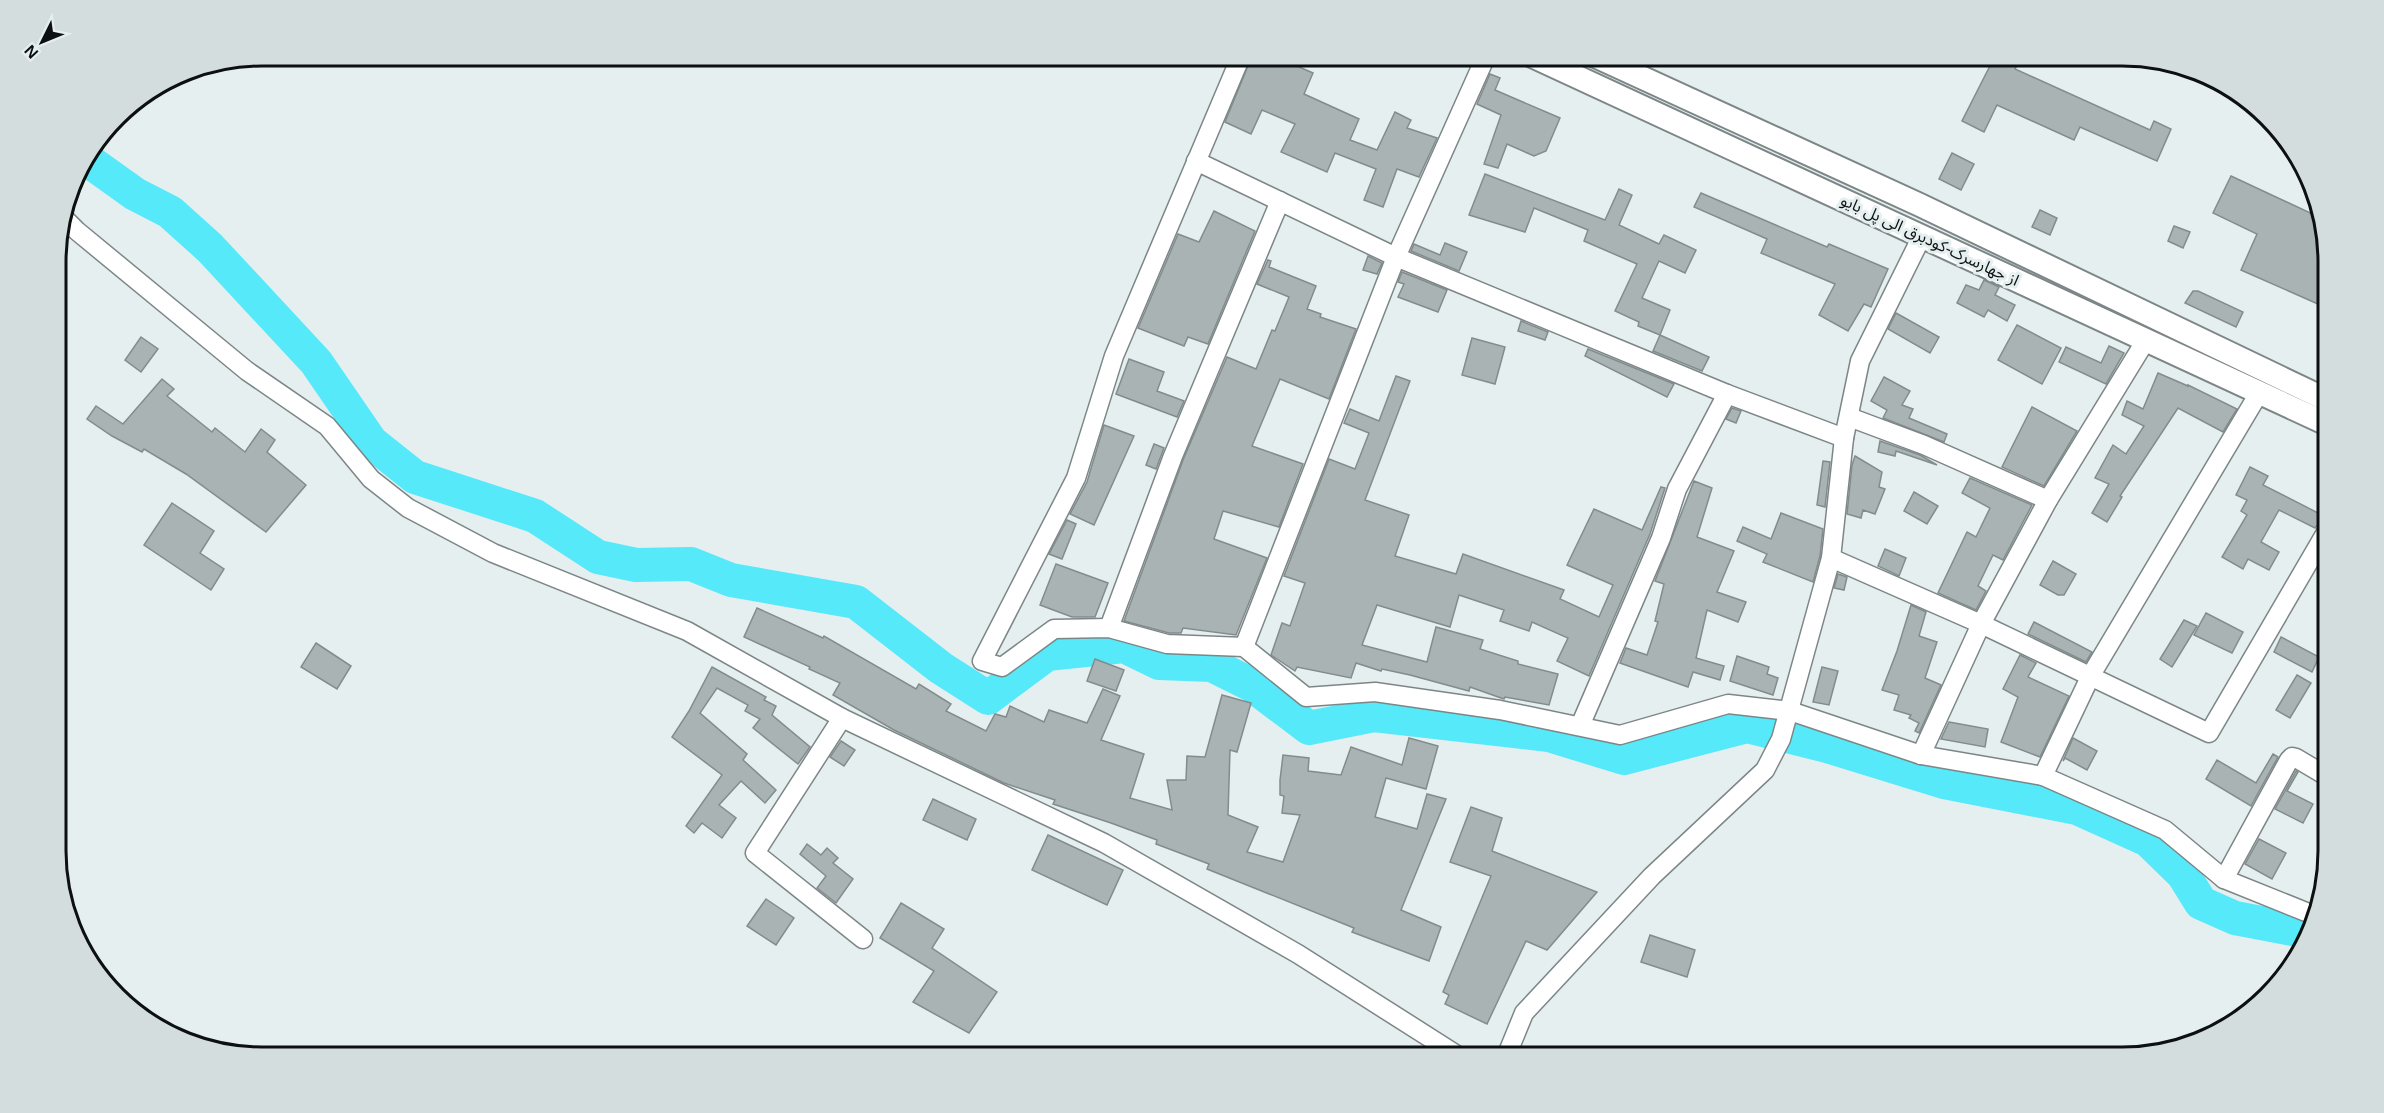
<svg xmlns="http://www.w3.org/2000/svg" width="2384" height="1113" font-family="Arial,'Noto Sans Arabic',sans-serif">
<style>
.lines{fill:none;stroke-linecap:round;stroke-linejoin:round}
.river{stroke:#55e9f9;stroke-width:34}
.building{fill:#a9b3b4;stroke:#838c8d;stroke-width:1.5}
.minor-casing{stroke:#7d8687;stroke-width:21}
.tertiary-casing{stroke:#7d8687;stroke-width:26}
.minor{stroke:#fff;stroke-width:18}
.tertiary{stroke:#fff;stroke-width:22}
.labels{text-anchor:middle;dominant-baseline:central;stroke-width:6;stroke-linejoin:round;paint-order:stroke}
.street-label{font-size:16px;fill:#0d1010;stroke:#e5eff0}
.rim{fill:none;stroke:#0d1010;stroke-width:3}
</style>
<rect width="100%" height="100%" fill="#e5eff0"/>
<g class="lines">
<polyline class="river" points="86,159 135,194 170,212 210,248 316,362 371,442 415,477 535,516 598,557 636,565 691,564 731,580 856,602 941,668 988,698 1047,654 1124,646 1159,663 1212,665 1252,685 1309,728 1374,715 1549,735 1624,758 1747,726 1827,746 1944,782 2077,808 2148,840 2183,874 2201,903 2235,918 2298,930 2310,935"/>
</g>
<g class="building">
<polygon points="1252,56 1288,56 1285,61 1313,73 1304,94 1359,119 1350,140 1377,150 1395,112 1411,120 1407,128 1437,138 1419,177 1397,169 1383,207 1364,200 1376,169 1335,153 1327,172 1281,152 1295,124 1262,110 1251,134 1225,122"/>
<polygon points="1995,56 2022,56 2015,69 2150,130 2154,121 2171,129 2157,161 2080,127 2074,140 1997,105 1984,132 1962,121"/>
<polygon points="1490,74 1500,78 1495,90 1560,118 1546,151 1534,156 1507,144 1498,168 1484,164 1501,115 1477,104"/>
<polygon points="1952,153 1974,164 1961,190 1939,179"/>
<polygon points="1485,174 1605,220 1619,189 1632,195 1619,225 1659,244 1664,235 1696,250 1685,273 1659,261 1642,298 1670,310 1660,335 1709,357 1702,371 1653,351 1660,335 1638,326 1639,322 1615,311 1637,264 1584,241 1588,230 1534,208 1525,232 1469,215"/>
<polygon points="2231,176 2319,217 2327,236 2327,308 2241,270 2257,234 2213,213"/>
<polygon points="1701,193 1827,247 1829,244 1888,269 1871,307 1864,304 1848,331 1819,315 1835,284 1761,253 1767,239 1694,207"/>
<polygon points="2040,210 2057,218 2050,235 2032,227"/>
<polygon points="1214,211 1255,231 1208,344 1188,337 1184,346 1138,328 1178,234 1199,242"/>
<polygon points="2174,226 2190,232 2183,248 2168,241"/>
<polygon points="1445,243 1467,252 1459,271 1411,251 1414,244 1440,255"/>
<polygon points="1368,256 1382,263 1377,274 1363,270"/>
<polygon points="1268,260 1271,261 1269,267 1316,286 1307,309 1321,314 1320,317 1356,329 1329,399 1280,379 1252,446 1303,464 1279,527 1223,511 1214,539 1267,558 1236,635 1183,628 1181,633 1169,633 1124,621 1183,460 1227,357 1256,369 1272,330 1275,331 1289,297 1257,284"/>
<polygon points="1402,272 1447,290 1438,312 1398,297 1404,284 1398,282"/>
<polygon points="1984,280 1999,287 1995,295 2015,305 2007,321 1988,310 1984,317 1957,303 1966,285 1979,290"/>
<polygon points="2193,291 2198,291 2243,312 2236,327 2185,303"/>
<polygon points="1896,313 1939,337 1930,353 1888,329"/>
<polygon points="1521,321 1548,332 1545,340 1518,331"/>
<polygon points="2017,325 2061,348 2042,384 1998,360"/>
<polygon points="141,337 158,349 141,372 125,360"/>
<polygon points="1472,338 1505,347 1495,384 1462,375"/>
<polygon points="2109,346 2124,353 2106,384 2059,362 2066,347 2101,363"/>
<polygon points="1588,349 1674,384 1667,397 1585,356"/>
<polygon points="1129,359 1164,372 1157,391 1184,401 1177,417 1116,394"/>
<polygon points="2158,373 2188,386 2188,385 2237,409 2223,432 2178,408 2120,496 2122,497 2107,522 2092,513 2109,484 2095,478 2113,445 2126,454 2144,426 2122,415 2127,401 2143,409"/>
<polygon points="1396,376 1410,381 1365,500 1409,515 1395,556 1456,574 1463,554 1564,590 1560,599 1599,617 1613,585 1567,565 1594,509 1642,530 1661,487 1665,488 1650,534 1589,676 1557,661 1568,638 1532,622 1529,631 1500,621 1504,610 1459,595 1450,627 1377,605 1362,645 1427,662 1436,627 1483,640 1480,649 1518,661 1518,664 1558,674 1549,705 1505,697 1504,699 1470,687 1469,691 1410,675 1382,669 1381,671 1356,663 1351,678 1297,667 1295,671 1271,655 1282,623 1290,626 1305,583 1284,576 1329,459 1355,469 1369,433 1344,423 1350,409 1379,421"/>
<polygon points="1884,377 1910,391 1902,405 1913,409 1909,418 1947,434 1944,442 1883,418 1887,410 1871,401"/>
<polygon points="162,379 174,389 167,396 212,432 215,428 245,452 261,429 275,440 267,452 306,485 266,532 186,474 144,449 142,452 112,436 87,419 96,406 123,424"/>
<polygon points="2032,407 2077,431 2044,486 2002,467"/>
<polygon points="1732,408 1741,411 1736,423 1726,419"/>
<polygon points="1104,425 1134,436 1094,525 1070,514 1087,482"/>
<polygon points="1880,441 1920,455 1937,465 1896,451 1895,456 1878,452"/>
<polygon points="1154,444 1164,448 1156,469 1146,465"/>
<polygon points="1855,456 1882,472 1879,487 1885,489 1875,514 1863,510 1861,518 1847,514 1852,465"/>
<polygon points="1823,461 1830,462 1825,507 1817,505"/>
<polygon points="2250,467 2268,476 2263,485 2324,516 2315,528 2279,510 2261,542 2279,552 2269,570 2248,559 2243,569 2222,557 2247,515 2241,511 2247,500 2236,495"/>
<polygon points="1970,478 2032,505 2003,560 1993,555 1978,586 1986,591 1976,610 1938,593 1967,532 1976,537 1990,508 1962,493"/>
<polygon points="1694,481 1712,488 1697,537 1734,551 1717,592 1746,602 1738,622 1707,610 1696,658 1724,666 1720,680 1693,672 1688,687 1620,663 1626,648 1647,655 1658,622 1655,621 1664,584 1655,581"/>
<polygon points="1914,492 1938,506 1927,524 1904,511"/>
<polygon points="172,503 214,531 200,553 224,569 211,590 144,545"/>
<polygon points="1781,513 1823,529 1820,556 1813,582 1763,562 1767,554 1737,541 1743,527 1771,539"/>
<polygon points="1067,520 1076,524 1062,559 1049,554"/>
<polygon points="1885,549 1906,558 1899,576 1878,566"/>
<polygon points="2053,561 2076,574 2064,595 2058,595 2040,585"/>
<polygon points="1056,564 1108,583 1095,617 1072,617 1040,605"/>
<polygon points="1838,574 1847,577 1844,590 1834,588"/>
<polygon points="1911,605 1926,612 1919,636 1937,642 1925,678 1941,685 1919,733 1915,731 1919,723 1909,718 1911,715 1894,710 1899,695 1882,690 1897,651"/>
<polygon points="757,608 823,638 824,636 916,689 919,684 951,704 946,711 986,731 995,714 1006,717 1010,706 1044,722 1049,710 1087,723 1103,689 1120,696 1101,740 1144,754 1130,798 1172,810 1167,780 1186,780 1187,756 1205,757 1222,695 1251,703 1237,752 1230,750 1228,815 1258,827 1247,852 1283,862 1300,815 1282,813 1284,796 1280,795 1280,780 1283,755 1309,758 1308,771 1341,775 1351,747 1402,765 1409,738 1438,746 1426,789 1386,778 1375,817 1417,829 1427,794 1446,799 1401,910 1441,927 1429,961 1352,932 1354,928 1207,869 1209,864 1156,844 1157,840 1111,823 1053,804 1055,800 1004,783 894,730 833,695 840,683 809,669 810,667 744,637"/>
<polygon points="2206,613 2243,632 2232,653 2194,635"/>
<polygon points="2184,620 2197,626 2172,667 2160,659"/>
<polygon points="2034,622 2092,652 2086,662 2028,634"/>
<polygon points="2281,637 2319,657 2312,672 2274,652"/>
<polygon points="316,643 351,666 337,689 301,667"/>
<polygon points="2020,655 2036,663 2028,677 2069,696 2040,757 2001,742 2018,697 2003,689"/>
<polygon points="1737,656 1769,667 1767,674 1778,678 1773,695 1730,681"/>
<polygon points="1095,659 1124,670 1116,691 1087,681"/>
<polygon points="712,667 766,697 764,700 776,706 772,715 810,747 798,764 753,728 760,719 745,711 748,705 717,688 700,713 747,754 743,760 776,790 765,803 741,781 719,805 736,818 722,838 702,823 694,833 686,826 722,775 672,737 689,711"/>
<polygon points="1822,667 1838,671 1829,705 1813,702"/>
<polygon points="2297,675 2311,683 2290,718 2276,710"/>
<polygon points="1949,722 1988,729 1985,747 1941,739"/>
<polygon points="2073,738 2097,751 2087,770 2065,758 2063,761"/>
<polygon points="841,741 855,750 844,766 830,757"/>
<polygon points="2273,754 2278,757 2251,806 2206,779 2217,760 2256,783"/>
<polygon points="2296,771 2298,772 2287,791 2313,804 2303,823 2275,809"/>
<polygon points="933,799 976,819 967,840 923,820"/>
<polygon points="1471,807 1502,818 1492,851 1597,892 1547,950 1526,941 1487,1024 1445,1004 1449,995 1443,992 1491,876 1450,862"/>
<polygon points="1048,835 1123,870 1107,905 1032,870"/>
<polygon points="2259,839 2286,853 2272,879 2245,864"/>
<polygon points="807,844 821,855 827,848 838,858 833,863 853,879 836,903 817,888 826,876 800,854"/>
<polygon points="766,899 794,918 776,945 747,926"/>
<polygon points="901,903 944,929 932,948 997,992 969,1033 913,1002 934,971 880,938"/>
<polygon points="1650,935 1695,950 1687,977 1641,962"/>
</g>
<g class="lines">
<g class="minor-casing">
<g id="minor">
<polyline points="1241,56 1114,356 1076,478 982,661 1002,667 1054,629 1109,628 1167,644 1244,647 1306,697 1375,692 1500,710 1620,735 1728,704 1790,711 1921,755 2043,776 2165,830 2224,879 2316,916"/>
<polyline points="1196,161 1396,257 1727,394 1844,438"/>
<polyline points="64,218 77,231 247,371 327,426 371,479 408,508 493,553 687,631 842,718 1104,843 1298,954 1460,1057"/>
<polyline points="1849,417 1924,445 2048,500"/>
<polyline points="1831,558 1981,624 2209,733 2328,529"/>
<polyline points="1109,628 1173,456 1280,201"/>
<polyline points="1244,647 1396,257 1486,56"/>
<polyline points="842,718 755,853 863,939"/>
<polyline points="1580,726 1661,538 1677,489 1727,394"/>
<polyline points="1921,755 1981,624 2048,500 2146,340"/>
<polyline points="2043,776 2091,675 2259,393"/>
<polyline points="2224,879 2289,760 2292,757 2296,758 2328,777"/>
<polyline points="1506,1057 1524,1013 1652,876 1765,770 1781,739 1831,558 1844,438 1860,361 1922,236"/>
</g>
</g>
<g class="tertiary-casing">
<g id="tertiary">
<polyline points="1532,56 2327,424"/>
<polyline points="1595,56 1920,205 2327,400"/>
</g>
</g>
<use href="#minor" class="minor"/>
<use href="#tertiary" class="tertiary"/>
</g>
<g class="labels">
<g class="street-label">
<text transform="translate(1930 240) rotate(25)">از جهارسرک-کودبرق الی پل بایو</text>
</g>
</g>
<path d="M0 0H2384V1113H0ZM262 66H2122A196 196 0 0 1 2318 262V851A196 196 0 0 1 2122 1047H262A196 196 0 0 1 66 851V262A196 196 0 0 1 262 66Z" fill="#d4ddde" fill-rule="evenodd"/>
<path class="rim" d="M262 66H2122A196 196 0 0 1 2318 262V851A196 196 0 0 1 2122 1047H262A196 196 0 0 1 66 851V262A196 196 0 0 1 262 66Z"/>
<g transform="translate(42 42) rotate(227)" stroke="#e5eff0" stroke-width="4.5" paint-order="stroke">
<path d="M0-4.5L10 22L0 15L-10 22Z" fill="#0d1010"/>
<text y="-9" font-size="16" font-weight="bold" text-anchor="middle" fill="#0d1010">N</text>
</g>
</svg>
